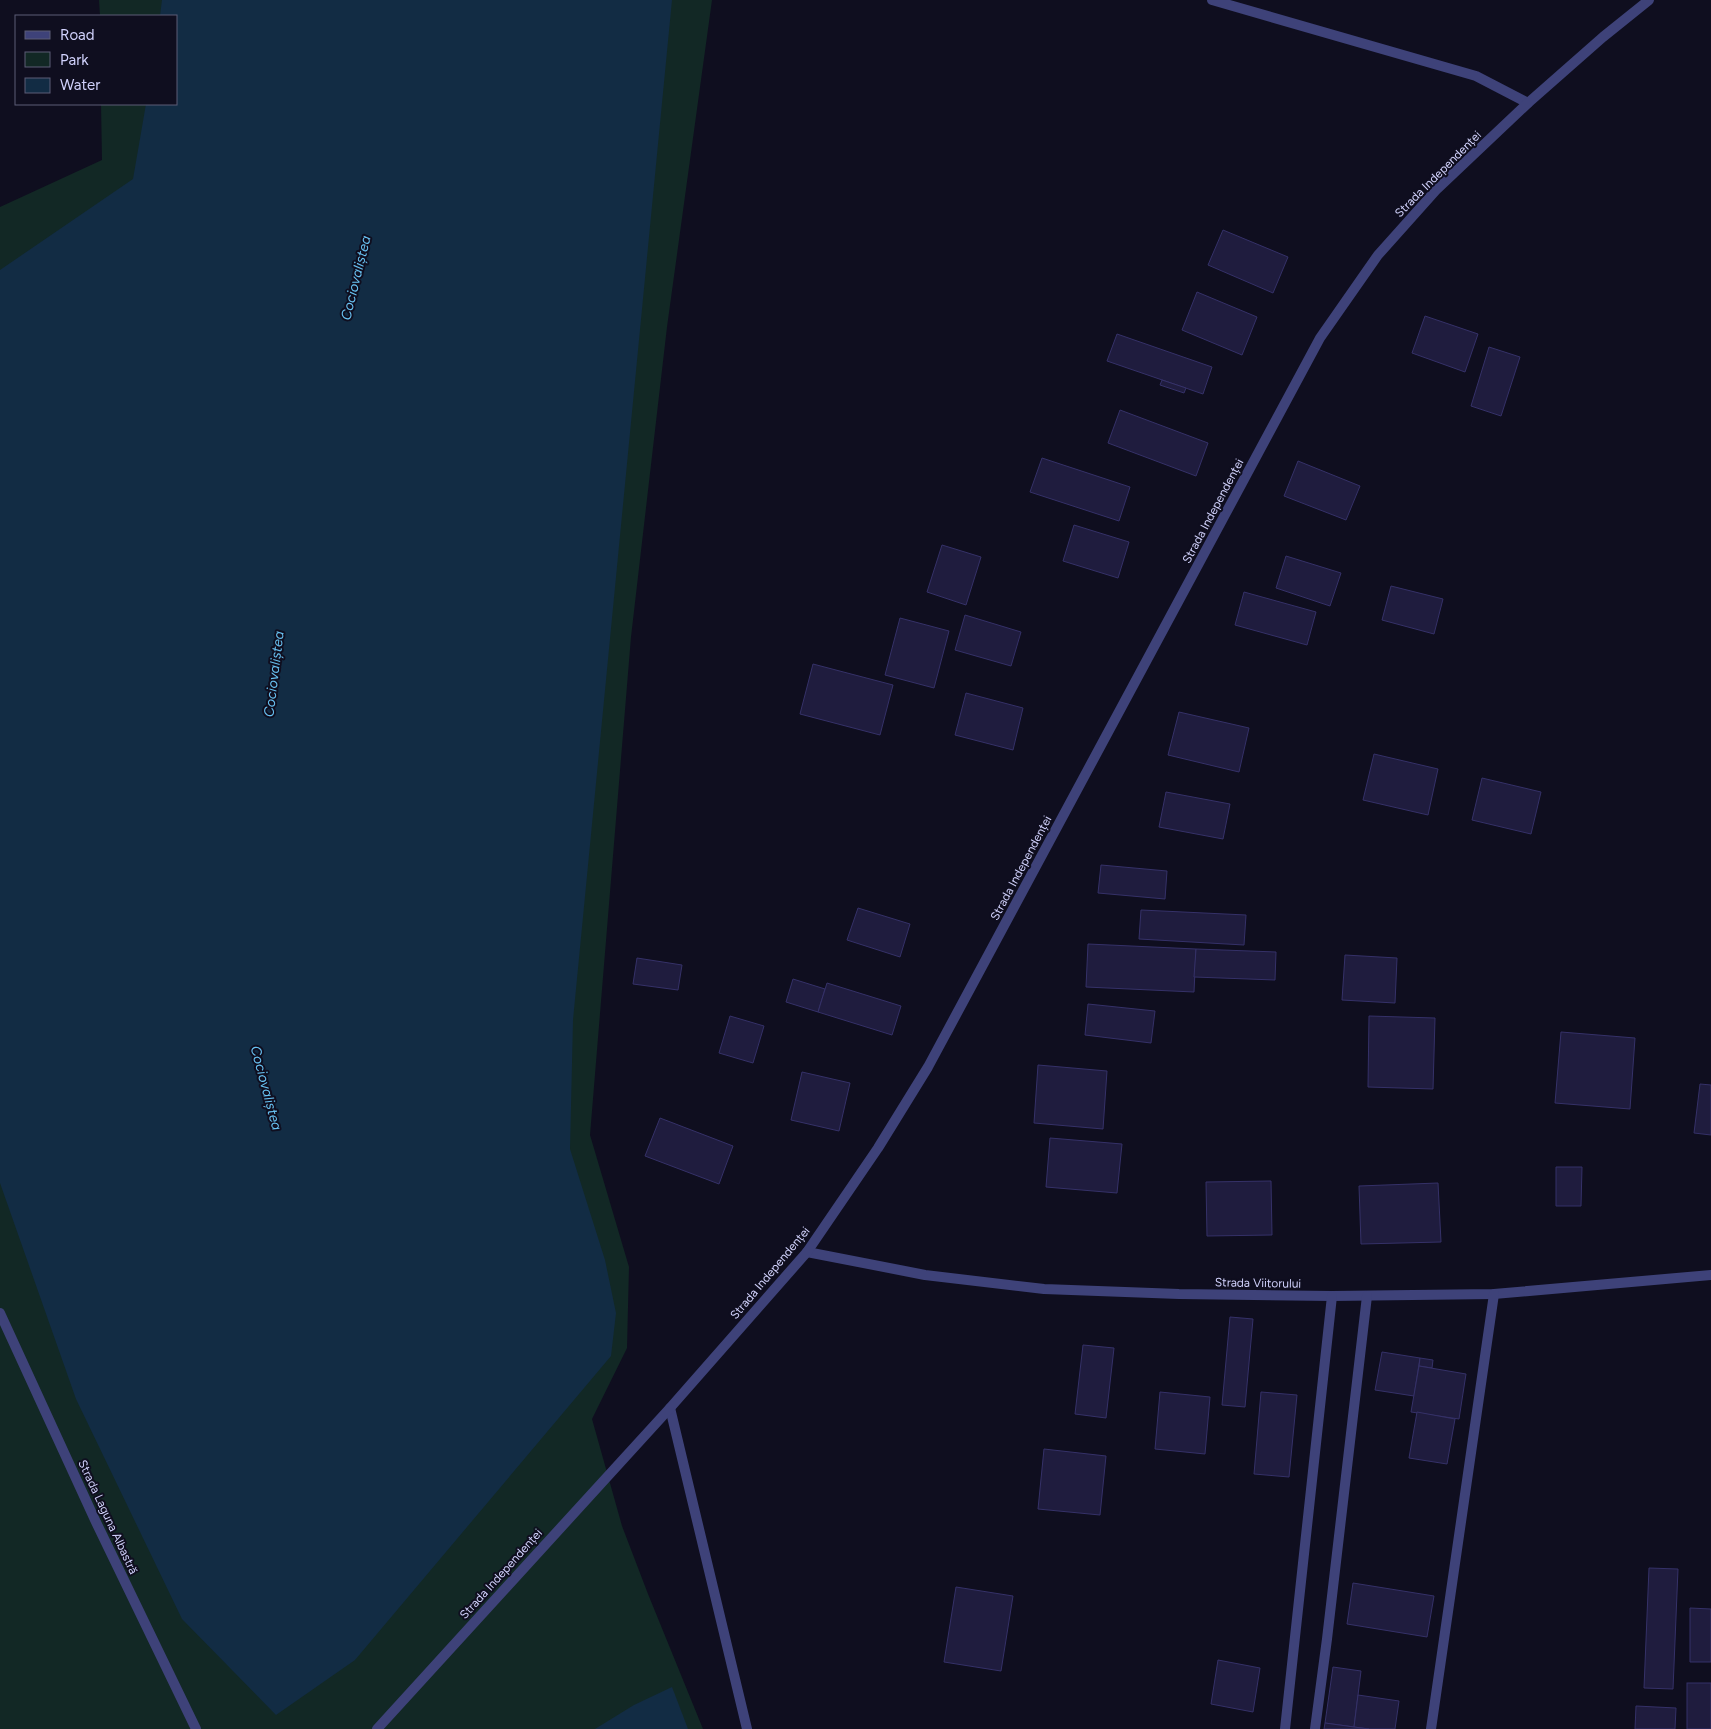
<svg xmlns="http://www.w3.org/2000/svg" width="1711" height="1729" font-family="Figtree,sans-serif">
<style>
.green{fill:#122825}
.water{fill:#122c44}
.building{fill:#1f1c3e;stroke:#353168}
.lines{fill:none;stroke-linecap:round;stroke-linejoin:round}
.street{stroke:#3e4279;stroke-width:10}
.labels{text-anchor:middle;dominant-baseline:central;stroke-width:4;stroke-linejoin:round;paint-order:stroke}
.street-label{font-size:12px;fill:#d0d1fb;stroke:#0f0e1f}
.water-label{font-size:14px;font-style:italic;fill:#68c1f1;stroke:#0f0e1f}
</style>
<rect width="100%" height="100%" fill="#0f0e1f"/>
<polygon class="green" points="99,0 712,0 667,327 631,637 590,1135 629,1267 627,1348 592,1419 622,1526 648,1594 703,1729 0,1729 0,207 102,160 101,104 176,104 176,16 100,16"/>
<g class="water">
<polygon points="162,0 672,0 573,1020 570,1149 605,1260 616,1313 611,1356 355,1660 276,1715 182,1619 76,1399 0,1183 0,270 133,179 146,104 176,104 176,16 160,16"/>
<polygon points="672,1687 688,1729 595,1729 634,1705"/>
</g>
<g class="building">
<polygon points="1223,230 1288,257 1273,293 1208,265"/>
<polygon points="1197,292 1257,317 1242,355 1182,330"/>
<polygon points="1425,316 1478,334 1465,372 1412,353"/>
<polygon points="1117,334 1212,367 1203,394 1107,361"/>
<polygon points="1489,347 1520,357 1501,416 1471,406"/>
<polygon points="1162,380 1186,388 1184,393 1160,385"/>
<polygon points="1120,410 1208,443 1196,476 1108,443"/>
<polygon points="1042,458 1130,487 1119,521 1030,492"/>
<polygon points="1298,461 1360,486 1346,520 1284,496"/>
<polygon points="1074,525 1129,542 1118,578 1063,561"/>
<polygon points="942,545 981,557 966,605 927,592"/>
<polygon points="1286,556 1341,573 1330,606 1276,588"/>
<polygon points="1391,586 1443,599 1434,634 1382,620"/>
<polygon points="1244,592 1316,612 1307,645 1235,625"/>
<polygon points="965,615 1021,632 1011,666 955,650"/>
<polygon points="900,618 949,631 934,688 885,675"/>
<polygon points="813,664 893,685 880,735 800,714"/>
<polygon points="966,693 1023,708 1013,750 955,735"/>
<polygon points="1179,712 1249,728 1239,772 1168,755"/>
<polygon points="1374,754 1438,769 1428,815 1363,800"/>
<polygon points="1482,778 1541,792 1531,834 1472,820"/>
<polygon points="1166,792 1230,804 1223,839 1159,827"/>
<polygon points="1101,865 1167,871 1165,899 1098,893"/>
<polygon points="858,908 910,924 900,957 847,940"/>
<polygon points="1141,910 1246,915 1244,945 1139,939"/>
<polygon points="1088,944 1196,949 1194,992 1086,987"/>
<polygon points="1196,949 1276,952 1275,980 1194,977"/>
<polygon points="1345,955 1397,958 1395,1003 1342,1000"/>
<polygon points="637,958 682,965 678,990 633,984"/>
<polygon points="793,979 825,989 818,1012 786,1002"/>
<polygon points="827,983 901,1006 892,1035 818,1012"/>
<polygon points="1088,1004 1155,1011 1151,1043 1085,1035"/>
<polygon points="730,1016 764,1026 753,1063 719,1053"/>
<polygon points="1369,1016 1435,1018 1433,1089 1368,1087"/>
<polygon points="1561,1032 1635,1038 1630,1109 1555,1103"/>
<polygon points="1038,1065 1107,1071 1103,1129 1034,1123"/>
<polygon points="802,1072 850,1083 839,1131 791,1120"/>
<polygon points="1700,1084 1711,1085 1711,1135 1694,1133"/>
<polygon points="660,1118 733,1146 719,1184 645,1156"/>
<polygon points="1050,1138 1122,1144 1117,1193 1046,1187"/>
<polygon points="1556,1167 1582,1167 1581,1206 1556,1206"/>
<polygon points="1271,1181 1272,1235 1207,1236 1206,1182"/>
<polygon points="1438,1183 1441,1242 1361,1244 1359,1186"/>
<polygon points="1230,1317 1253,1319 1245,1407 1222,1405"/>
<polygon points="1083,1345 1114,1348 1106,1418 1075,1414"/>
<polygon points="1382,1352 1420,1358 1414,1396 1375,1390"/>
<polygon points="1420,1358 1433,1360 1432,1368 1419,1366"/>
<polygon points="1419,1366 1466,1374 1459,1419 1411,1412"/>
<polygon points="1160,1392 1210,1397 1205,1454 1155,1449"/>
<polygon points="1261,1392 1297,1395 1289,1477 1254,1474"/>
<polygon points="1417,1412 1455,1419 1447,1464 1409,1458"/>
<polygon points="1044,1449 1106,1456 1100,1515 1038,1509"/>
<polygon points="1649,1568 1678,1569 1673,1689 1644,1688"/>
<polygon points="1353,1583 1434,1596 1427,1637 1347,1624"/>
<polygon points="956,1587 1013,1596 1001,1671 944,1662"/>
<polygon points="1690,1608 1711,1609 1711,1662 1690,1662"/>
<polygon points="1218,1660 1260,1668 1253,1712 1211,1704"/>
<polygon points="1333,1667 1361,1671 1354,1727 1325,1723"/>
<rect x="1687" y="1683" width="24" height="46"/>
<polygon points="1358,1695 1399,1701 1395,1729 1369,1729 1354,1727"/>
<polygon points="1636,1706 1676,1708 1675,1729 1635,1729"/>
<polygon points="1325,1723 1354,1727 1369,1729 1324,1729"/>
</g>
<g class="lines">
<g class="street">
<polyline points="1212,0 1476,76 1528,103"/>
<polyline points="807,1252 925,1275 1044,1289 1179,1294 1332,1296 1494,1294 1711,1275"/>
<polyline points="0,1313 95,1520 196,1729"/>
<polyline points="670,1408 747,1729"/>
<polyline points="377,1729 670,1408 807,1252 878,1148 928,1067 1320,338 1378,255 1437,189 1528,103 1603,37 1649,0"/>
<polyline points="1285,1729 1332,1296"/>
<polyline points="1315,1729 1327,1639 1367,1296"/>
<polyline points="1431,1729 1494,1294"/>
</g>
</g>
<g class="labels">
<g class="street-label">
<text transform="translate(1438 174) rotate(-45)">Strada Independenței</text>
<text transform="translate(1213 511) rotate(-62)">Strada Independenței</text>
<text transform="translate(1021 868) rotate(-62)">Strada Independenței</text>
<text transform="translate(770 1273) rotate(-50)">Strada Independenței</text>
<text transform="translate(1258 1283) rotate(1)">Strada Viitorului</text>
<text transform="translate(108 1517) rotate(65)">Strada Laguna Albastră</text>
<text transform="translate(501 1574) rotate(-48)">Strada Independenței</text>
</g>
<g class="water-label">
<text transform="translate(356 278) rotate(-76)">Cociovaliștea</text>
<text transform="translate(274 674) rotate(-83)">Cociovaliștea</text>
<text transform="translate(266 1088) rotate(75)">Cociovaliștea</text>
</g>
</g>
<rect x="15" y="15" width="162" height="90" fill="#0f0e1f" stroke="#5c5c77"/>
<rect x="25" y="31" width="25" height="8" fill="#3e4279" stroke="#5c5c77"/>
<text x="60" y="40" font-size="15" fill="#d0d1fb">Road</text>
<rect x="25" y="52" width="25" height="15" fill="#122825" stroke="#5c5c77"/>
<text x="60" y="65" font-size="15" fill="#d0d1fb">Park</text>
<rect x="25" y="78" width="25" height="15" fill="#122c44" stroke="#5c5c77"/>
<text x="60" y="90" font-size="15" fill="#d0d1fb">Water</text>
</svg>
